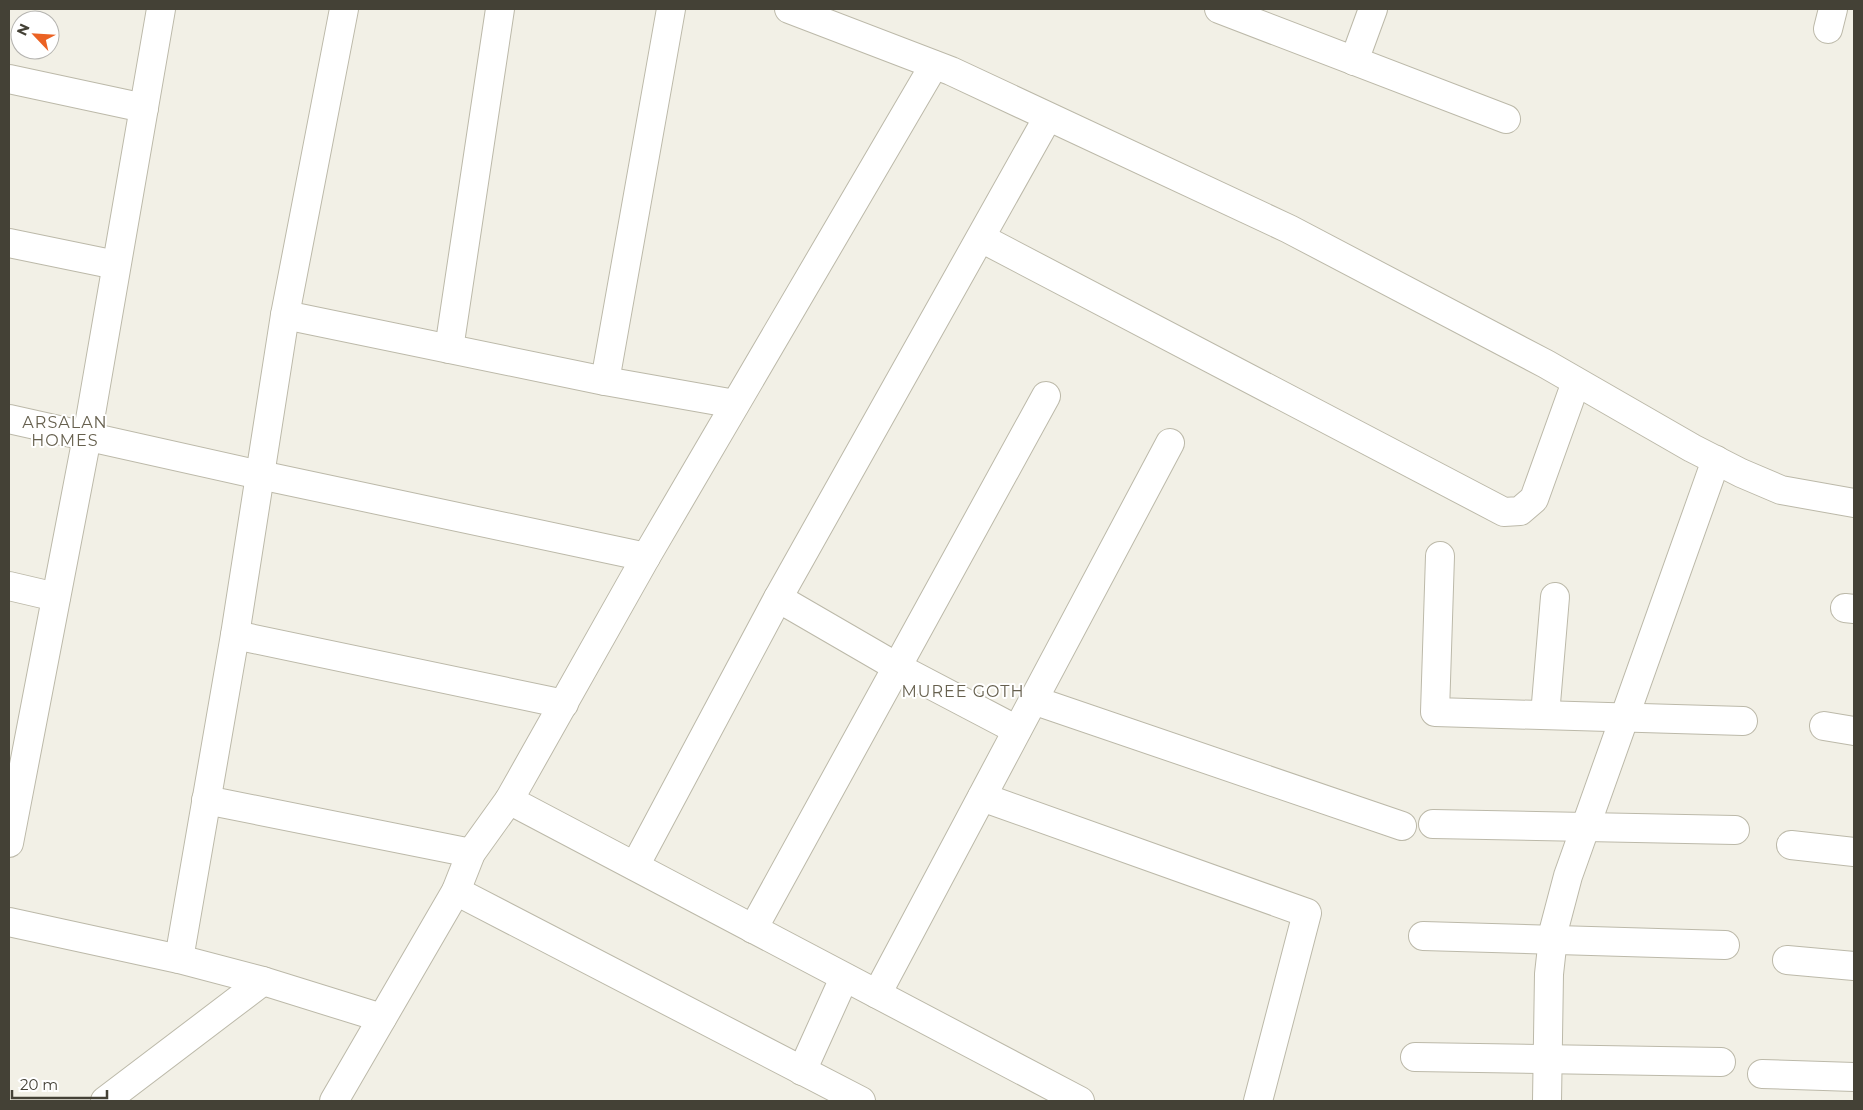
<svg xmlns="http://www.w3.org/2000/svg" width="1863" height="1110" viewBox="0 0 1863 1110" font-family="Montserrat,sans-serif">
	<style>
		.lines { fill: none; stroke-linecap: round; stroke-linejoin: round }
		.minor-casing { stroke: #bcb9a9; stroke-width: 30 }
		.tertiary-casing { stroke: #bcb9a9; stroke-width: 30 }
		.minor { stroke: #fff; stroke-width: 28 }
		.tertiary { stroke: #fff; stroke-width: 28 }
		.labels { text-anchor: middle; stroke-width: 4; stroke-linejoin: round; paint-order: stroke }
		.neighbourhood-label { font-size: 16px; letter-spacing: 1px; fill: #66604e; stroke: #fff }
	</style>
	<rect width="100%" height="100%" fill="#f2f0e6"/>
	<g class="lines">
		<defs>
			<g id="minor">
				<polyline points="1219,9 1506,119"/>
				<polyline points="1828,29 1833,9"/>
				<polyline points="1354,61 1373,9"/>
				<polyline points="9,79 144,108"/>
				<polyline points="981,238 1504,512 1520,511 1534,499 1576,382"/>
				<polyline points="9,243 116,265"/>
				<polyline points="285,315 605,381 735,404"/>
				<polyline points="449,349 500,9"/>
				<polyline points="605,381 671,9"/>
				<polyline points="9,419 260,475 646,557"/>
				<polyline points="1440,556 1435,712 1743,721"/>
				<polyline points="9,586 56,597"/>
				<polyline points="778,598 897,667 1017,730"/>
				<polyline points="1845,608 1854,609"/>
				<polyline points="235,635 564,704"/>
				<polyline points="1033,700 1402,826"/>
				<polyline points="1545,715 1555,597"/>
				<polyline points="1824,726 1854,731"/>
				<polyline points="982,797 1307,913 1258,1101"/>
				<polyline points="206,800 471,853"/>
				<polyline points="509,800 1080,1101"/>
				<polyline points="1433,824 1735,830"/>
				<polyline points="9,843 87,437 161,9"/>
				<polyline points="1791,845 1854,852"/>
				<polyline points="635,866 778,598 1048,117"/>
				<polyline points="456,891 861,1101"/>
				<polyline points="9,922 179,959 263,981 382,1018"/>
				<polyline points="753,929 1046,396"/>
				<polyline points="1423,936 1725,945"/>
				<polyline points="179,959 235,635 285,315 344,9"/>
				<polyline points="1787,960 1854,966"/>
				<polyline points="877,994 1170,443"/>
				<polyline points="1415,1057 1721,1062"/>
				<polyline points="802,1071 844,978"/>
				<polyline points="1762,1074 1854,1077"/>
				<polyline points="105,1101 263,981"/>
				<polyline points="334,1101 456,891 471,853 509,800 646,557 934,65"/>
				<polyline points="1547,1101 1549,974 1554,929 1568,876 1716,460"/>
			</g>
			<polyline id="tertiary" points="789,9 951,71 1289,229 1546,364 1692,448 1741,473 1781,490 1854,503"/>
		</defs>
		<use href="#minor" class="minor-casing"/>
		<use href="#tertiary" class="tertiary-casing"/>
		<use href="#minor" class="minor"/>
		<use href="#tertiary" class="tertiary"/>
	</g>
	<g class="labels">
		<g class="neighbourhood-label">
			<text x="65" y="428">ARSALAN<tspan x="65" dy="18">HOMES</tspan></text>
			<text x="963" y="697">MUREE GOTH</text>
		</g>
	</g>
	<rect width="1863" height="1110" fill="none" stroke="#444136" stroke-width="20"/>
	<g transform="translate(35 35) rotate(295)"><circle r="24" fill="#ffffff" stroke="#b4b3af"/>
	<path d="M0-4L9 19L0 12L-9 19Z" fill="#eb6223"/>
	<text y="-8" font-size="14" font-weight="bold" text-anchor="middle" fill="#444136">N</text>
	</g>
	<path d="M12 1090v8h95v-8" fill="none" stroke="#444136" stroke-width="2.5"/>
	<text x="20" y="1090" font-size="15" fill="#444136" stroke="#ffffff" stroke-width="4" paint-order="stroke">20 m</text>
</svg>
